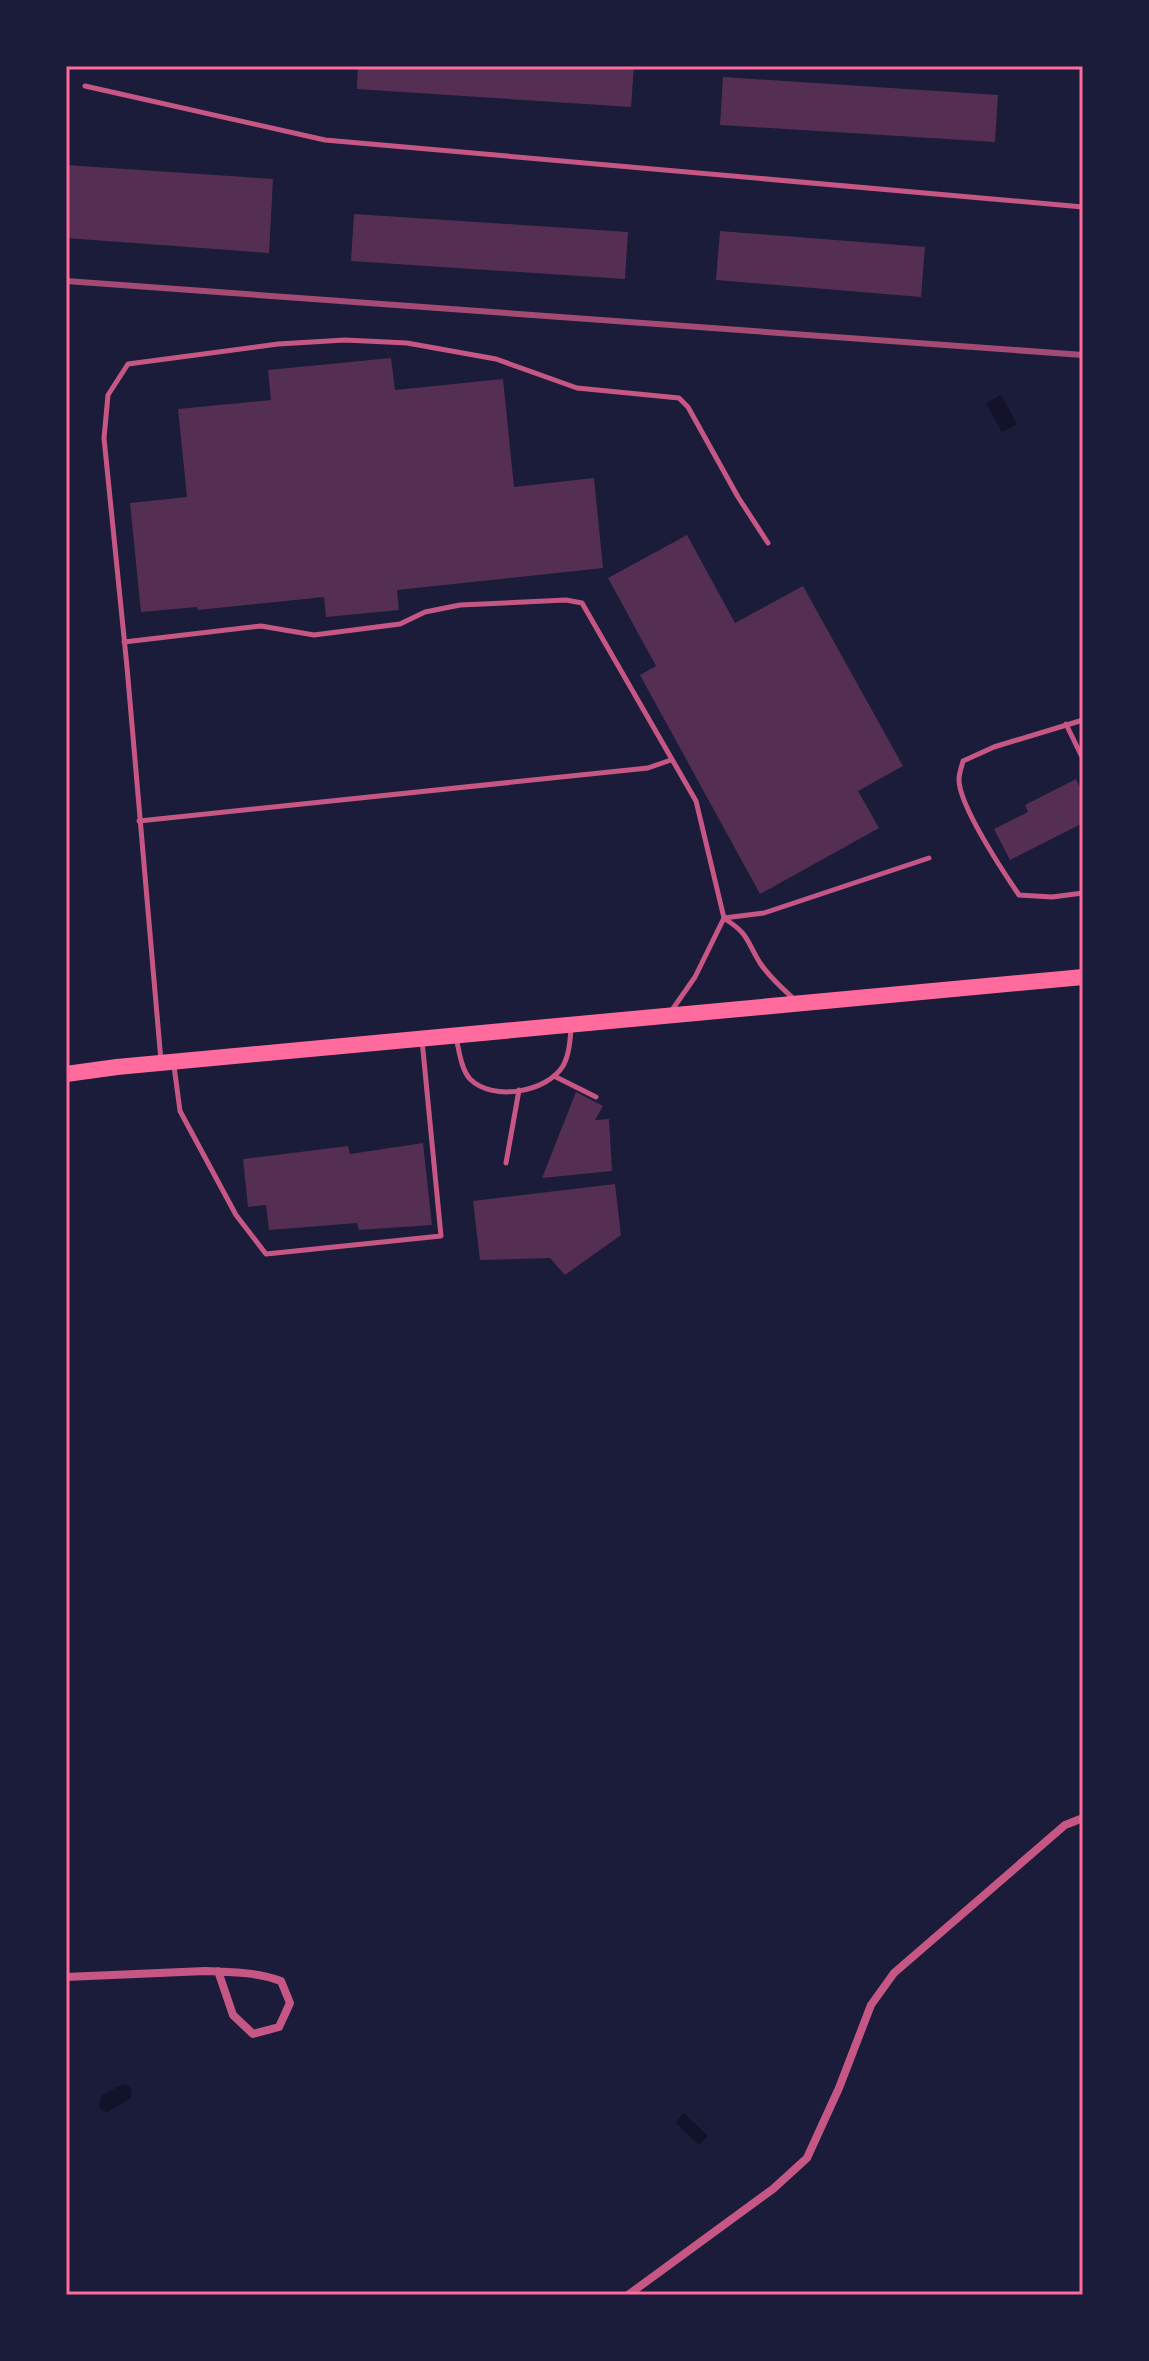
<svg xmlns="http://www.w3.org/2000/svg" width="1149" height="2361" viewBox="0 0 1149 2361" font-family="Inter,sans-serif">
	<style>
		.water { fill: #12122b }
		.building { fill: #542f53 }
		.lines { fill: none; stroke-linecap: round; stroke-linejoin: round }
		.service { stroke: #c65784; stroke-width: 5 }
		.minor { stroke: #c65784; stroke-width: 8 }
		.primary { stroke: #ff6b9d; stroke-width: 16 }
		.rail { stroke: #a44b75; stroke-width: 6 }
		.neatline { fill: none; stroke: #ff6b9d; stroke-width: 3 }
	</style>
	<rect width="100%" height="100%" fill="#1b1b3a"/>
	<g class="water">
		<polygon points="1001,395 1017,424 1002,432 986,403"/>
		<polygon points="123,2084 129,2086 132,2092 131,2098 107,2112 101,2110 99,2105 102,2095"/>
		<polygon points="684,2113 708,2136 699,2145 675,2122"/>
	</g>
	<g class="building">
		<polygon points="358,66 634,66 631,107 357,89"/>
		<polygon points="723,77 998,95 995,142 720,125"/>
		<polygon points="66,165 273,179 269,253 66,238"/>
		<polygon points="354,214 628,232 625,279 351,261"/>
		<polygon points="720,231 925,247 921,297 716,280"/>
		<polygon points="391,358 395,390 503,379 514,487 594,478 603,568 397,590 399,610 326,617 324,597 198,610 197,607 141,612 130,503 187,497 178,409 271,400 268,370"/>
		<polygon points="687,535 735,623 803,586 903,766 858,791 879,828 760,894 640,675 656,666 608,578"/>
		<polygon points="1076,779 1083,793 1083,823 1010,860 994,829 1028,812 1025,805"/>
		<polygon points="576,1092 603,1106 595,1120 609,1119 612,1171 542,1178"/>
		<polygon points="423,1143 432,1225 359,1230 357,1223 269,1230 266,1205 248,1207 243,1159 348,1146 350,1154"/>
		<polygon points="615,1184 621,1235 565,1275 550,1258 480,1260 473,1201"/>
	</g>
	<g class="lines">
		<g class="service">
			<polyline points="85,86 325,140 1083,207"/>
			<polyline points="124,642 261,626 314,635 400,624 425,612 460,605 566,600 582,603 696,801 724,918 695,977 672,1010"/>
			<path d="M1083,720l-89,27 -31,14c-1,5 -4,12 -4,18 -1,25 45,94 60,116l33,2 31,-4"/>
			<polyline points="1066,724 1083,759"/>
			<polyline points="139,821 648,768 671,760"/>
			<polyline points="724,918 764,913 929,858"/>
			<path d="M725,919c24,15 21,21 35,44 10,15 22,25 35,37"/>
			<path d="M456,1037c3,13 5,32 14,42 23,23 77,13 93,-13 6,-11 7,-24 8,-37"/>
			<polyline points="161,1061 127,667 104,438 108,395 128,364 278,344 345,340 407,343 496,359 577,388 679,398 688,407 738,497 768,543"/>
			<polyline points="174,1066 180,1111 236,1215 266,1254 441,1236 422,1040"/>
			<polyline points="554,1076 596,1097"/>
			<polyline points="506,1163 519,1090"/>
		</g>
		<g class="minor">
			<path d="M66,1977l139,-6c26,1 51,1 76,10l9,22 -11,24 -26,7 -20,-19 -15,-44"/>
			<polyline points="628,2295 773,2189 807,2158 839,2088 871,2005 894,1973 1065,1825 1083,1818"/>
		</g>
		<polyline class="primary" points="66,1074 117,1067 1083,977"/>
		<polyline class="rail" points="66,281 1083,355"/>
	</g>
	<rect width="1149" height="2361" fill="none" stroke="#1b1b3a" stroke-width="136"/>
	<rect x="68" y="68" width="1013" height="2225" class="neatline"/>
</svg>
